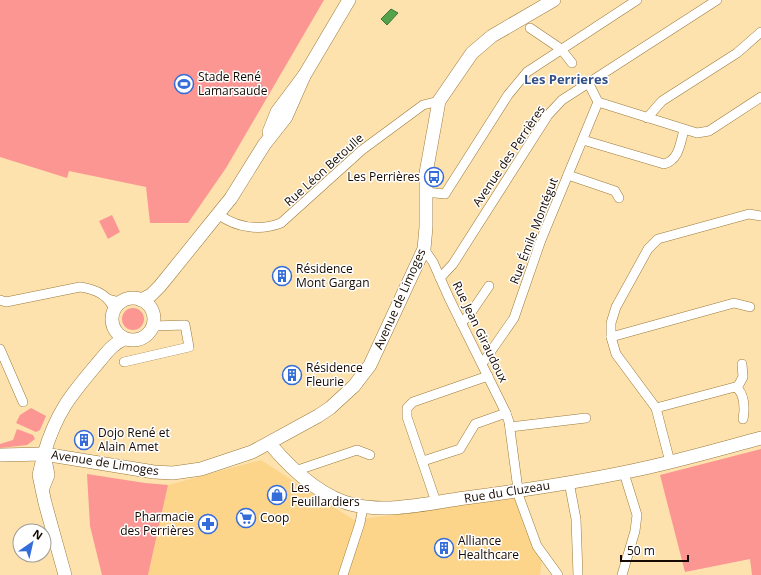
<svg xmlns="http://www.w3.org/2000/svg" width="761" height="575" viewBox="0 0 761 575" font-family="'Open Sans',sans-serif">
	<style>
		.built { fill: #fcd58b }
		.green { fill: #fc9693 }
		.water { fill: #53a34d; stroke: #407536 }
		.lines { fill: none; stroke-linecap: round; stroke-linejoin: round }
		.street-casing { stroke: #9b7a3a; stroke-width: 10 }
		.secondary-casing { stroke: #9b7a3a; stroke-width: 14 }
		.street { stroke: #fff; stroke-width: 9 }
		.secondary { stroke: #fff; stroke-width: 13 }
		.labels { text-anchor: middle; stroke-width: 3; stroke-linejoin: round; paint-order: stroke }
		.poi-label { font-size: 12px; fill: #150900; stroke: #fff; text-anchor: start }
		.street-label { font-size: 12px; fill: #150900; stroke: #fff }
		.neighbourhood-label { font-size: 13px; font-weight: bold; fill: #325088; stroke: #fff }
	</style>
	<rect width="100%" height="100%" fill="#fee2ae"/>
	<polygon class="built" points="261,460 354,520 514,498 542,560 540,575 148,575 168,485"/>
	<g class="green">
		<polygon points="0,0 324,0 226,168 188,223 150,223 146,187 69,171 67,178 0,157"/>
		<polygon points="112,215 120,232 108,239 99,221"/>
		<circle cx="133" cy="319" r="11"/>
		<polygon points="31,408 46,416 40,430 36,432 16,423 20,415"/>
		<polygon points="17,429 33,435 35,439 27,445 0,448 0,444 13,440"/>
		<polygon points="761,449 761,575 752,575 750,559 685,572 660,475"/>
		<polygon points="87,474 145,483 168,485 148,575 102,575 90,526"/>
	</g>
	<polygon class="water" points="391,9 398,13 387,25 381,19"/>
	<g class="lines">
		<defs>
			<g id="street">
				<polyline points="530,28 561,49 572,63"/>
				<polyline points="588,82 598,102 697,133 709,131 761,97"/>
				<polyline points="647,118 662,101 737,53 761,32"/>
				<path d="M583,140l81,24c15,-4 16,-20 20,-34"/>
				<polyline points="568,175 615,191 619,198"/>
				<polyline points="425,192 445,194 508,95 527,72 637,0"/>
				<path d="M219,215c19,13 41,16 62,8l81,-73 61,-45 16,-4"/>
				<polyline points="424,249 433,262 449,298 506,413 509,422 519,497 537,546 558,575"/>
				<polyline points="440,278 453,264 548,115 562,100 717,0"/>
				<polyline points="108,299 120,302"/>
				<path d="M0,300l6,2 74,-15c15,2 29,8 34,23"/>
				<polyline points="461,323 470,314 489,286"/>
				<polyline points="611,337 734,303 750,307"/>
				<polyline points="0,349 23,402"/>
				<polyline points="124,362 189,347 185,325 153,326"/>
				<polyline points="482,364 514,318 541,240 598,102"/>
				<polyline points="737,388 743,377 742,364"/>
				<path d="M656,408l79,-21c10,5 10,23 8,32"/>
				<polyline points="510,427 586,418"/>
				<polyline points="423,461 460,449 475,424 506,413"/>
				<polyline points="670,462 656,408 616,354 611,337 611,323 616,307 648,249 658,239 749,214 761,216"/>
				<polyline points="295,471 357,450 370,455"/>
				<polyline points="569,482 576,519 578,575"/>
				<polyline points="436,502 407,417 407,408 413,402 488,376"/>
				<polyline points="343,575 360,523 363,507"/>
				<polyline points="622,575 635,531 637,515 624,473"/>
			</g>
			<g id="secondary">
				<polyline points="269,132 277,112 304,76 349,0"/>
				<circle cx="133" cy="319" r="21"/>
				<polyline points="141,300 151,295 160,286 231,198 264,145 286,117 304,76"/>
				<path d="M270,444c22,26 50,53 84,61 36,8 75,-2 111,-7 54,-7 108,-15 161,-26 46,-9 90,-22 135,-34"/>
				<path d="M44,454c12,-41 26,-58 53,-90 8,-9 15,-20 27,-25"/>
				<polyline points="0,455 44,454 154,472 173,473 201,469 252,452 318,416 330,408 354,386 370,365 424,249 426,227 426,173 439,101 472,53 492,36 554,0"/>
				<polyline points="42,490 48,475 44,454 39,475 45,503 65,575"/>
			</g>
		</defs>
		<use href="#street" class="street-casing"/>
		<use href="#secondary" class="secondary-casing"/>
		<use href="#street" class="street"/>
		<use href="#secondary" class="secondary"/>
	</g>
	<defs>
		<symbol id="stadium-ring" viewBox="-11 -11 22 22"><circle r="9.5" fill="#fff" stroke="#346cda" stroke-width="1.5"/><path d="M0-5a6.5 5 0 1 0 0 10a6.5 5 0 1 0 0-10ZM-3.5-1.8h7v3.6h-7Z" fill="#346cda"/></symbol>
		<symbol id="bus-ring" viewBox="-11 -11 22 22"><circle r="9.5" fill="#fff" stroke="#346cda" stroke-width="1.5"/><path d="M-5-6H5V4H4V6H2V4H-2V6H-4V4H-5ZM-3.5-4V0h7V-4ZM-3.5 1.2v1.5H-2V1.2ZM2 1.2v1.5H3.5V1.2Z" fill="#346cda"/></symbol>
		<symbol id="building-ring" viewBox="-11 -11 22 22"><circle r="9.5" fill="#fff" stroke="#346cda" stroke-width="1.5"/><path d="M-4-6H4V6H1V3H-1V6H-4ZM-2.5-4.3h1.7v1.8h-1.7ZM.8-4.3h1.7v1.8H.8ZM-2.5-1h1.7V.8h-1.7ZM.8-1h1.7V.8H.8Z" fill="#346cda"/></symbol>
		<symbol id="shop-ring" viewBox="-11 -11 22 22"><circle r="9.5" fill="#fff" stroke="#346cda" stroke-width="1.5"/><path d="M-5-2.5h2.3a2.7 3.5 0 0 1 5.4 0H5L5.5 6h-11ZM-1.5-2.5h3a1.5 2.3 0 0 0-3 0Z" fill="#346cda"/></symbol>
		<symbol id="supermarket-ring" viewBox="-11 -11 22 22"><circle r="9.5" fill="#fff" stroke="#346cda" stroke-width="1.5"/><path d="M-6-5.5h2.5l.6 2H6L4.5 2H-2.5L-4.4-4H-6ZM-1.5 3.2a1.3 1.3 0 1 0 .1 0ZM3 3.2a1.3 1.3 0 1 0 .1 0Z" fill="#346cda"/></symbol>
		<symbol id="pharmacy-ring" viewBox="-11 -11 22 22"><circle r="9.5" fill="#fff" stroke="#346cda" stroke-width="1.5"/><path d="M-2-6h4v4h4v4h-4v4h-4v-4h-4v-4h4Z" fill="#346cda"/></symbol>
	</defs>
	<g fill-rule="evenodd">
		<use href="#stadium-ring" x="173" y="73" width="22" height="22"/>
		<use href="#bus-ring" x="423" y="166" width="22" height="22"/>
		<use href="#building-ring" x="271" y="265" width="22" height="22"/>
		<use href="#building-ring" x="281" y="364" width="22" height="22"/>
		<use href="#building-ring" x="73" y="429" width="22" height="22"/>
		<use href="#shop-ring" x="266" y="484" width="22" height="22"/>
		<use href="#supermarket-ring" x="235" y="507" width="22" height="22"/>
		<use href="#pharmacy-ring" x="197" y="513" width="22" height="22"/>
		<use href="#building-ring" x="433" y="537" width="22" height="22"/>
	</g>
	<g class="labels">
		<g class="poi-label">
			<text x="198" y="81">Stade René<tspan x="198" dy="14">Lamarsaude</tspan></text>
			<text x="420" y="181" text-anchor="end">Les Perrières</text>
			<text x="296" y="273">Résidence<tspan x="296" dy="14">Mont Gargan</tspan></text>
			<text x="306" y="372">Résidence<tspan x="306" dy="14">Fleurie</tspan></text>
			<text x="98" y="437">Dojo René et<tspan x="98" dy="14">Alain Amet</tspan></text>
			<text x="291" y="492">Les<tspan x="291" dy="14">Feuillardiers</tspan></text>
			<text x="194" y="521" text-anchor="end">Pharmacie<tspan x="194" dy="14">des Perrières</tspan></text>
			<text x="260" y="522">Coop</text>
			<text x="458" y="545">Alliance<tspan x="458" dy="14">Healthcare</tspan></text>
		</g>
		<g class="street-label">
			<text transform="translate(509 156) rotate(-56)" y="4">Avenue des Perrières</text>
			<text transform="translate(324 170) rotate(-42)" y="4">Rue Léon Betoulle</text>
			<text transform="translate(534 231) rotate(-69)" y="4">Rue Émile Montégut</text>
			<text transform="translate(400 299) rotate(-66)" y="4">Avenue de Limoges</text>
			<text transform="translate(480 332) rotate(64)" y="4">Rue Jean Giraudoux</text>
			<text transform="translate(105 463) rotate(9)" y="4">Avenue de Limoges</text>
			<text transform="translate(507 492) rotate(-9)" y="4">Rue du Cluzeau</text>
		</g>
		<g class="neighbourhood-label">
			<text x="566" y="84">Les Perrieres</text>
		</g>
	</g>
	<g transform="translate(32 543) rotate(34)"><circle r="19" fill="#ffffff" stroke="#a19d99"/>
	<path d="M0-3L7 15L0 10L-7 15Z" fill="#346cda"/>
	<text y="-6" font-size="11" font-weight="bold" text-anchor="middle" fill="#150900">N</text>
	</g>
	<path d="M621 555v6h67v-6" fill="none" stroke="#150900" stroke-width="2"/>
	<text x="627" y="555" font-size="12" fill="#150900" stroke="#ffffff" stroke-width="3" paint-order="stroke">50 m</text>
</svg>
